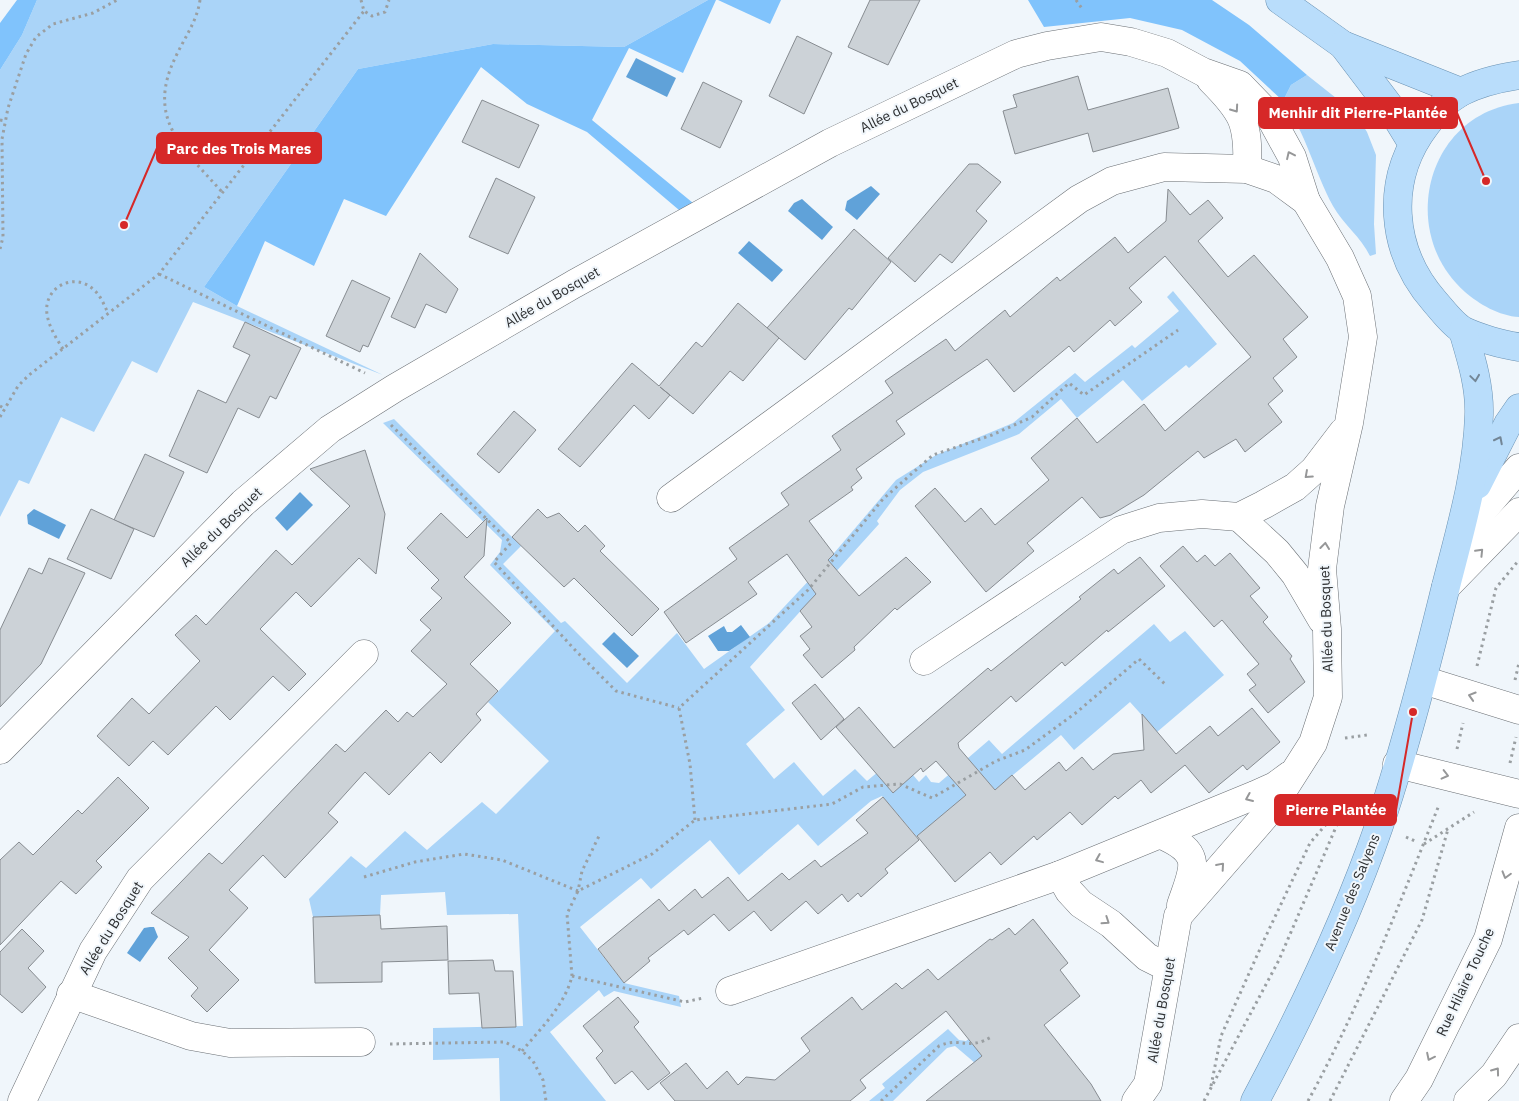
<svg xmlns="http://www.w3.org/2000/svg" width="1519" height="1101" viewBox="0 0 1519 1101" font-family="'IBM Plex Sans',sans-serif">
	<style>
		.green { fill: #aad4f8 }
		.forest { fill: #80c3fc }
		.water { fill: #60a2d9 }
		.building { fill: #ccd2d7; stroke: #878c91 }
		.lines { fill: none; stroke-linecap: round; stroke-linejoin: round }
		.minor-casing { stroke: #6a6f74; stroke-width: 29 }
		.major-casing { stroke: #6a92b3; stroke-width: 29 }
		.path { stroke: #9a9fa2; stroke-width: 3; stroke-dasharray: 2.5 4; stroke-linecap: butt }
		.minor { stroke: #fff; stroke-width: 28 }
		.major { stroke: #b9ddfb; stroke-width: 28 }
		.oneway { stroke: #969798 }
		.oneway2 { stroke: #738696 }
		.labels { text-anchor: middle; stroke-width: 4; stroke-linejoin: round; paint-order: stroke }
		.street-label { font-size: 14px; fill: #2d2f31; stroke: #f0f6fb }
		.leader { fill: none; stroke: #d62828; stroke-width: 2 }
		.callout-dot { fill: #d62828; stroke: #f0f6fb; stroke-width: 2 }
		.callout { fill: #d62828; stroke: #d62828; stroke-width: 2 }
		.callout-label { font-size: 15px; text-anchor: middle; font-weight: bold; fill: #fff }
	</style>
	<rect width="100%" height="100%" fill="#f0f6fb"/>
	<g class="green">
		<polygon points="37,0 708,0 624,47 493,44 358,69 204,287 237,306 383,375 193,302 157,373 132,361 94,432 61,417 29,484 19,480 0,517 0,70 22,35"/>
		<path d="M1307,75l48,38 12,19 9,23 -2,69 2,30 -6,2c-9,-19 -27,-32 -37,-50 -19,-35 -27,-73 -50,-105l8,-16z"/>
		<path d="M1519,103v214c-20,-1 -40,-13 -54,-25 -68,-60 -39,-178 54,-189z"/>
		<polygon points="1173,291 1217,344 1189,368 1186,365 1142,401 1123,380 1077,418 1061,399 1019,434 923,472 900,490 877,521 879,524 750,667 785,710 746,744 774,779 794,762 823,796 855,769 867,781 897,756 919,782 926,775 931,782 939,783 989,740 1002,754 1154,624 1170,642 1185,631 1224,675 1157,732 1130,702 1074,750 1061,735 995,790 985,779 917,837 882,796 871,801 818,846 798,824 739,875 710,840 651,889 641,878 580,927 624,983 679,996 681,1007 614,991 604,997 599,990 550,1032 606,1101 500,1101 499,1058 433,1060 433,1028 523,1026 518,914 447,915 445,892 381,895 380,915 313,917 309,899 351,856 366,868 405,831 427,850 482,802 496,814 549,761 488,702 555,631 490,565 500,552 502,540 383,423 394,419 521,546 503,564 561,623 565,621 627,683 677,633 704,669 769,623 829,559 896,480 936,455 1013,423 1075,373 1085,382 1132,345 1135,348 1179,311 1167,297"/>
		<polygon points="990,1022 1009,1036 975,1063 955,1046 947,1048 893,1101 869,1101 885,1088 882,1084 948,1029 959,1040 966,1041"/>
	</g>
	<g class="forest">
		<polygon points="17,0 37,0 22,35 0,70 0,23"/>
		<polygon points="708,0 716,0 683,73 629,48 592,120 693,203 679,210 587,132 527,104 481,67 386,216 344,199 314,266 265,241 237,306 204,287 358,69 493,44 624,47"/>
		<polygon points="718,0 781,0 770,24"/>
		<polygon points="1028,0 1212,0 1249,25 1307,75 1291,85 1283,101 1240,61 1182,30 1130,18 1044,27"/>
	</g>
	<g class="water">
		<polygon points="636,58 676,78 667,97 626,77"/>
		<polygon points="871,186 880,194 857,220 845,210 847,201"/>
		<polygon points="802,199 833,227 822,240 788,211 794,203"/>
		<polygon points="749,241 783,270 772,282 738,253"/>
		<polygon points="300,492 313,505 287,531 275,518"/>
		<polygon points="34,509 66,525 59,539 28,524 27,515"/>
		<polygon points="741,625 750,637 729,651 718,651 708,636 724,626 727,632 732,632"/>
		<polygon points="614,632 639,656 627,668 602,644"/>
		<polygon points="150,927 154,927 158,937 140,962 127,953 144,928"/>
	</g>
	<g class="building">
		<polygon points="870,0 920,0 888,65 848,47"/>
		<polygon points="797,36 832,53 804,114 769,96"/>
		<polygon points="1078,76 1088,110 1168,88 1179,128 1093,152 1088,133 1015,154 1003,111 1017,107 1013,95"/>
		<polygon points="703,82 742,101 720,148 681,129"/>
		<polygon points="482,100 539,125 519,168 462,142"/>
		<polygon points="969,164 978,164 1001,182 976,211 987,221 952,263 940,254 915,282 888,258"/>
		<polygon points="496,178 535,197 508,254 469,237"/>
		<polygon points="1168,189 1190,215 1208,200 1223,218 1198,241 1228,277 1254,255 1308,317 1283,339 1297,357 1273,378 1283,391 1268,404 1282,422 1245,452 1236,439 1204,458 1198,451 1144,495 1111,515 1100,518 1082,497 1027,543 1034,551 986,592 915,506 935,488 965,522 981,508 995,525 1049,480 1031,458 1077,418 1097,443 1144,404 1165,431 1251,357 1165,256 1129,288 1142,302 1115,326 1110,320 1074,352 1069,346 1014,392 987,359 896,421 905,434 856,469 862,478 851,487 853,490 809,521 834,554 828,560 859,596 906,557 931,582 897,610 895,608 854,647 855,650 822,678 803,655 810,649 800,636 812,627 800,611 816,594 787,554 748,582 757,594 686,643 664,612 737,559 729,548 789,505 781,493 841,450 832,436 893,393 885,381 946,339 955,351 1005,310 1010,317 1057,277 1060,281 1115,237 1128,253 1166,221"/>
		<polygon points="854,229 891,262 852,310 849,308 805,360 767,328"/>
		<polygon points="420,253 458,289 446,313 426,304 415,328 391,317"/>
		<polygon points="352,280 390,298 368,347 363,345 360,352 326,336"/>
		<polygon points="738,303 779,338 743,381 730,371 693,414 660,387 670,395 649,419 634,405 580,467 558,449 632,363 659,386 696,342 702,347"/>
		<polygon points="245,322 301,348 276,399 270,396 259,418 238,408 207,473 169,456 198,390 226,403 250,355 233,347"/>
		<polygon points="514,411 536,430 499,473 477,454"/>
		<polygon points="365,450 385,514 376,574 359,558 311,607 296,592 260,629 306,674 289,691 273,676 230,720 216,706 168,755 153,741 129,766 97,736 132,698 149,714 200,661 175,635 196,615 206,625 276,550 292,565 350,506 310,469"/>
		<polygon points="145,454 184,472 154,537 114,520"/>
		<polygon points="91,509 134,529 111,579 67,559"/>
		<polygon points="538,509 547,518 559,513 578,532 585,525 605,546 600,551 659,609 632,636 574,578 564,587 512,537"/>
		<polygon points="441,513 467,538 487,518 484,556 464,577 511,623 470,664 498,691 476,714 481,720 441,763 430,752 389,795 365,772 328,813 338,822 285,878 263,855 229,890 248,908 209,950 239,980 207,1012 191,996 198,988 168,958 189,937 151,913 209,853 222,864 336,744 345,752 386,710 398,722 407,712 413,717 447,684 411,651 431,630 420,620 442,598 431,588 439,580 407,548"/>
		<polygon points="1183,546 1197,562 1205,555 1215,566 1230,553 1260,588 1250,596 1268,617 1263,622 1292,656 1290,659 1305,682 1268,713 1249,690 1256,685 1247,674 1259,664 1222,620 1214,627 1160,566"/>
		<polygon points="1140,557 1165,586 1108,632 1107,630 1065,666 1062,662 1016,702 1011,696 958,743 959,748 995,790 1012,775 1025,790 1059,762 1066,771 1082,757 1093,770 1113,754 1144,750 1142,714 1176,754 1210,726 1218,736 1252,708 1280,742 1247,770 1243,765 1209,793 1185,765 1151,793 1141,780 1118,799 1115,796 1082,825 1070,812 1037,840 1034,836 1001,865 990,852 955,882 917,836 966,795 936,761 923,772 921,768 893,793 836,727 859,707 894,748 988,668 991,671 1081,599 1079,597 1114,569 1118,574"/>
		<polygon points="49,558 85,573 41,664 0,707 0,630 29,568 42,574"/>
		<polygon points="815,684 844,719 821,740 792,703"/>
		<polygon points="118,777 149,808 96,861 102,867 76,894 61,881 0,945 0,860 19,842 33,855 78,810 82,814"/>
		<polygon points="883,797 919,840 885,869 888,873 861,897 858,893 848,902 842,894 818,914 806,901 771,931 754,911 729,931 714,914 688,935 684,930 648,958 650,961 624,983 598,949 659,899 669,911 695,889 702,898 728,877 748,901 782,873 789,880 815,860 821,867 868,833 856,820"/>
		<polygon points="380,915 381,929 447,926 448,960 382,962 382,982 315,983 313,917"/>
		<polygon points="1033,919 1068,963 1060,970 1080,996 1044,1025 1091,1084 1101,1101 926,1101 982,1056 946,1011 860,1080 866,1088 850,1101 675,1101 660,1083 686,1063 707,1089 727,1071 738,1085 746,1077 775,1080 810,1051 801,1038 852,997 862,1010 896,983 902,989 928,969 938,980 990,939 992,940 1009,928 1015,935"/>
		<polygon points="22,929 44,951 28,968 46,987 22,1013 0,994 0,952"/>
		<polygon points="493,960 495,971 513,971 516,1027 482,1028 479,993 449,994 448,961"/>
		<polygon points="618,997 639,1022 634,1027 670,1073 648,1090 632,1071 615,1084 596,1058 603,1051 583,1026"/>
	</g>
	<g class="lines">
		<defs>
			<g id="minor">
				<path d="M1211,80c32,32 38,43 36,89"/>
				<polyline points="671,498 1079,199 1112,181 1164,167 1247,169 1276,179 1306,201 1340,258 1357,296 1363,337 1349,423 1330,506 1322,569 1327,629 1328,697 1313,743 1271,809 1178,916 1148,1084 1136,1101"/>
				<polyline points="1239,517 1277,552 1295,574 1322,620"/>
				<polyline points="1460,537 1519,468"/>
				<polyline points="1446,587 1519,512"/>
				<polyline points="924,661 1121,530 1159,518 1202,514 1239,517 1263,505 1295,487 1314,470 1343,432"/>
				<polyline points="1423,680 1519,710"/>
				<polyline points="0,750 243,503 330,429 395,388 574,284 830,143 1016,54 1047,46 1101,37 1131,42 1167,53 1203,72 1240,85 1269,115 1292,157 1306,201"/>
				<polyline points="1397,764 1519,794"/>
				<path d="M1162,835c42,19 32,32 19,70"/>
				<polyline points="1060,875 1069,891 1081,904 1111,924 1147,957 1167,967"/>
				<polyline points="730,991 1060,875 1255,795 1275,786 1290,775"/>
				<polyline points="71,994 191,1036 230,1043 361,1042"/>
				<polyline points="22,1101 93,951 140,879 364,654"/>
				<polyline points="1404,1101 1419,1079 1488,939 1519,828"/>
				<polyline points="1468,1101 1494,1075 1519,1038"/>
			</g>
			<g id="major">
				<polyline points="1280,0 1343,45 1461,92"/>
				<polyline points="1343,45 1390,107 1412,143"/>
				<path d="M1519,75c-20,3 -39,7 -58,17 -14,8 -26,20 -35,33 -42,55 -36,126 9,177 8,9 18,23 29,29 15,7 39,14 55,16"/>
				<polyline points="1477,485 1508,424 1519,408"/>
				<path d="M1255,1101c47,-88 91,-180 124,-275 25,-74 45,-151 64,-228 15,-61 34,-120 36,-183 1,-29 -8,-57 -16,-84"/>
			</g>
		</defs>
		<use href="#minor" class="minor-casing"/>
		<use href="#major" class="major-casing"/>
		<g class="path">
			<path d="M200,0c-3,21 -15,37 -24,56 -31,63 7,92 46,136"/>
			<polyline points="361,0 364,11 372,16 385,12 389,0"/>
			<polyline points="1076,0 1083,10"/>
			<polyline points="0,120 6,121"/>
			<polyline points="0,249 3,237 2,139 8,108 26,54 36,37 53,24 93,13 117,0"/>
			<polyline points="159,274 365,373"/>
			<path d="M63,349c-7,-11 -14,-22 -16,-35 -4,-27 28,-43 47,-24 7,6 10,15 14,23"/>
			<polyline points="0,406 5,409"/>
			<polyline points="0,417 18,386 29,375 159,274 364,11"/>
			<polyline points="391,425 511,543 494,562 576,651 616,691 679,708"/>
			<polyline points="1477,666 1496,588 1519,560"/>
			<polyline points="1515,680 1519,663"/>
			<polyline points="1345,738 1367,735"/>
			<polyline points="1457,749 1463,723"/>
			<polyline points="1510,763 1516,737"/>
			<polyline points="695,820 690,764 679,708 808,590 883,499 933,455 992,435 1032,417 1069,383 1084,395 1178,330"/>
			<polyline points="1406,837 1417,842"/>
			<polyline points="1424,844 1474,812"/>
			<polyline points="364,877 415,862 464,854 502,860 578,891 582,871 599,836"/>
			<polyline points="572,976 567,914 578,891 652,854 695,820 832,804 863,787 900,784 932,798 996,761 1025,750 1077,712 1139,659 1167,686"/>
			<polyline points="390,1044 505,1042 522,1051 533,1061 543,1080 546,1101"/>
			<path d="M522,1051c19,-23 43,-46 50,-75l113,26 18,-4"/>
			<polyline points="1211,1086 1221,1036 1264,940 1310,843 1346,801"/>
			<path d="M881,1101l58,-55c23,-10 27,6 54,-10"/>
			<polyline points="1204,1101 1279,960 1348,799"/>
			<path d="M1308,1101c52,-95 91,-196 131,-296"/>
			<polyline points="1330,1101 1422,920 1448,829"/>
		</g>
		<use href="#minor" class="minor"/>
		<use href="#major" class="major"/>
	</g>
	<defs><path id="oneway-chevron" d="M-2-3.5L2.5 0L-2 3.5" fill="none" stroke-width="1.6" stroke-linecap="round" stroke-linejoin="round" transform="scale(1.25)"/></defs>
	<g class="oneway">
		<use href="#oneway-chevron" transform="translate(1235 109) rotate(55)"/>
		<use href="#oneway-chevron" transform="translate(1290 155) rotate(-115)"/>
		<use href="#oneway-chevron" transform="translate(1308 475) rotate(138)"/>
		<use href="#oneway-chevron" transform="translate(1325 546) rotate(-83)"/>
		<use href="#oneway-chevron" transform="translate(1480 552) rotate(-46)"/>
		<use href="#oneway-chevron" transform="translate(1472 696) rotate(-163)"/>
		<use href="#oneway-chevron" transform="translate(1445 775) rotate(14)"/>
		<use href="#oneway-chevron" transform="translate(1249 798) rotate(157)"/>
		<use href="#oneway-chevron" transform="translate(1099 859) rotate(158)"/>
		<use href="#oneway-chevron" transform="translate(1221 866) rotate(-49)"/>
		<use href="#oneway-chevron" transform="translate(1506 875) rotate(106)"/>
		<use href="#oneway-chevron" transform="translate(1106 921) rotate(34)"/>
		<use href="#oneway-chevron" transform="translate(1430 1057) rotate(116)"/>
		<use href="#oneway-chevron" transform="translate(1496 1071) rotate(-54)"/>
	</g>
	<g class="oneway2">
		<use href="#oneway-chevron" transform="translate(1475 378) rotate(82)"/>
		<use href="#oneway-chevron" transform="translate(1499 440) rotate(-63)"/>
	</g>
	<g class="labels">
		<g class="street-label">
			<text transform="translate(909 105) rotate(-26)" y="5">Allée du Bosquet</text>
			<text transform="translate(552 297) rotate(-30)" y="5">Allée du Bosquet</text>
			<text transform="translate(221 527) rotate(-44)" y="5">Allée du Bosquet</text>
			<text transform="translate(1326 619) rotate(-92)" y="5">Allée du Bosquet</text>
			<text transform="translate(1352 892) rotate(-68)" y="5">Avenue des Salyens</text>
			<text transform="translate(111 928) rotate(-58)" y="5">Allée du Bosquet</text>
			<text transform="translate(1465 982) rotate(-65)" y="5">Rue Hilaire Touche</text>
			<text transform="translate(1161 1010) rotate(-80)" y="5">Allée du Bosquet</text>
		</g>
	</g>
	<path class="leader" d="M1486 181L1457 113M124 225L157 148M1413 712L1396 810"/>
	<g class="callout-dot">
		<circle cx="1486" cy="181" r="5"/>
		<circle cx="124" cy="225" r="5"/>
		<circle cx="1413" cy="712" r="5"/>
	</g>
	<g class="callout">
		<rect x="1259" y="98" width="198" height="30" rx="5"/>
		<rect x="157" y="133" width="164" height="30" rx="5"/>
		<rect x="1275" y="795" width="121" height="30" rx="5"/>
	</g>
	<g class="callout-label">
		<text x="1358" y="118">Menhir dit Pierre-Plantée</text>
		<text x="239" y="154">Parc des Trois Mares</text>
		<text x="1336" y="815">Pierre Plantée</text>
	</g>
</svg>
